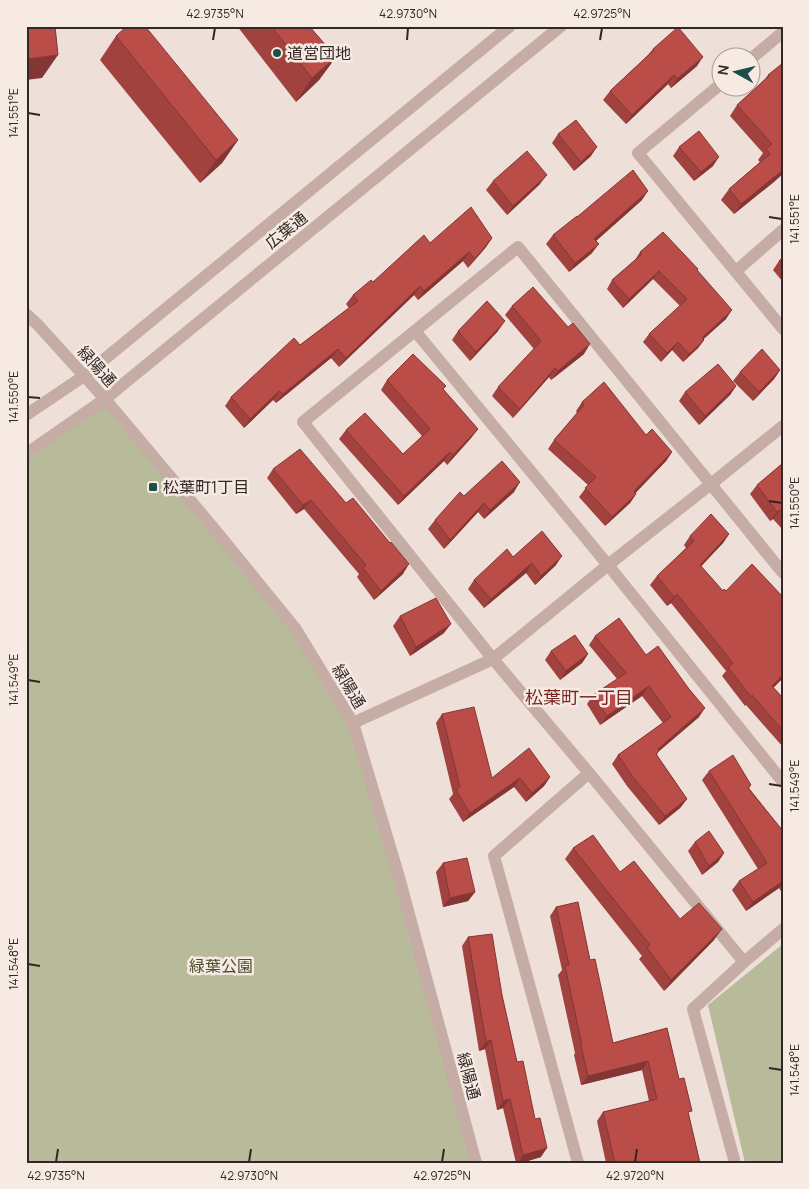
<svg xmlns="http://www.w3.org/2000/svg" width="809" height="1189" viewBox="0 0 809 1189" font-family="Manrope,'Noto Sans JP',sans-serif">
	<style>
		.green { fill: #b7bb9a }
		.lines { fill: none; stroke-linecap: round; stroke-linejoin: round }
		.minor { stroke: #c5ada5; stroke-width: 12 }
		.tertiary { stroke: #c5ada5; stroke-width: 12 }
		.wall { fill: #a1423f }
		.shaded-wall { fill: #833633 }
		.building { fill: #bb4d49; stroke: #833633 }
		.ticks { fill: none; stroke: #312726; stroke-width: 2 }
		.poi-dot { fill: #1f4e48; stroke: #f6eae3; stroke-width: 2 }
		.labels { text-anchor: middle; stroke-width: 5; stroke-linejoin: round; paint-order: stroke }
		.poi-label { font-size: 16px; fill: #312726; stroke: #f6eae3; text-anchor: start }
		.street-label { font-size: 16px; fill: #312726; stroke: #f6eae3 }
		.park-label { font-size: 16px; fill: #484d2c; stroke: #f6eae3 }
		.neighbourhood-label { font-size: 18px; fill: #792826; stroke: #f6eae3 }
		.neatline { fill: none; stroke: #312726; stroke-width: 2 }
		.ticks-label { font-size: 12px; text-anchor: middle; fill: #312726 }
	</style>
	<rect width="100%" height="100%" fill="#eedfd8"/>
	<g class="green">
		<polygon points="105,399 295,628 353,723 476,1163 26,1163 26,454"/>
		<polygon points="783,944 783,1163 745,1163 708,1005"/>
	</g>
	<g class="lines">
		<g class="minor">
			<polyline points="752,58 783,32"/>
			<polyline points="722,83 638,153 783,329"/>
			<polyline points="736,271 783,230"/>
			<polyline points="415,331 608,565 783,782"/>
			<polyline points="353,723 493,659 608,565 711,484 783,426"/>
			<polyline points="744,962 589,773 493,659 303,422 518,247 783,573"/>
			<polyline points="578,1163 494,856 589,773"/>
			<polyline points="735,1163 693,1009 744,962 783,929"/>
		</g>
		<g class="tertiary">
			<polyline points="26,314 38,325 105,399 216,531 295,628 353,723 399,877 476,1163"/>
			<polyline points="26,415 84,376 510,26"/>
			<polyline points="26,454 105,399 561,26"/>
		</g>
	</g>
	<g class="wall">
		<polygon points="237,26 309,26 336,57 319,80 296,102"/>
		<polygon points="116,36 238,140 222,163 200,183 100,60"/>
		<polygon points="653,49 697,66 671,88 668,84 626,124 603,100 610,91 648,55"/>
		<polygon points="783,63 775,181 734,214 721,200 729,189 760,162 758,160 763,153 730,116 737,105 765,79 768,75"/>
		<polygon points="558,134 591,156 574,171 552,143"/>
		<polygon points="679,147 713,166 694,181 673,156"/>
		<polygon points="493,181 540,184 507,215 486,190"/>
		<polygon points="642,200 596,241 592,253 569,272 546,244 553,235 577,217"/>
		<polygon points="492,238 486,247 468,268 463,261 418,300 414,295 339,367 331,358 276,403 273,400 244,428 225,406 231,397 349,308 346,304 353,295 430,243"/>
		<polygon points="640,252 697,270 726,319 703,339 704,340 698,348 683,362 672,350 661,362 643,342 649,334 680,306 653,279 623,308 607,289 612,280 635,260"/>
		<polygon points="783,257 783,282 773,270 779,261"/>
		<polygon points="512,306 584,354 551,380 549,377 513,418 492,396 498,387 534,349 505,315"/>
		<polygon points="458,331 498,331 470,361 452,340"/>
		<polygon points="780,370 774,379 753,401 733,381 740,372"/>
		<polygon points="387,380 443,390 478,429 471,438 447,465 444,461 398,505 339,439 346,430 403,454 422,436 381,390"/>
		<polygon points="736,386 730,395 699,425 679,401 685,392"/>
		<polygon points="582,402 646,435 672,452 666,461 635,493 636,494 630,503 605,526 579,497 588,485 548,449 554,440 577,413 576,411"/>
		<polygon points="783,463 783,530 773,519 770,521 750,494 757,485"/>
		<polygon points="273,469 403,574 374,600 357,577 359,574 304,509 296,514 267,478"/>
		<polygon points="514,492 484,519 478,512 444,549 428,529 435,520 464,496"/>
		<polygon points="729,534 723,543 701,566 723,591 783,597 783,678 773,688 783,698 783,747 746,705 745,706 722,676 726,671 671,603 667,606 650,585 657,576 686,548 684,545 690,536"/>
		<polygon points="513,557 556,565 535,585 526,573 484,608 468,589 474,580"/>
		<polygon points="400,616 444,633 410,656 393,626"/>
		<polygon points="595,636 646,655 699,717 658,752 657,755 687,799 680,808 659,825 627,786 612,764 618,755 663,723 642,696 600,725 587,704 593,695 617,679 589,645"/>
		<polygon points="551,651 588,654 582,663 560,680 545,660"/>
		<polygon points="442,714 492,778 550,777 544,786 526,802 514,787 463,822 449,799 453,794 436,723"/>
		<polygon points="709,771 751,785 749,788 783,831 783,894 779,888 746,911 732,890 739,881 758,869 702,780"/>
		<polygon points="695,842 724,853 718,862 702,875 688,851"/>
		<polygon points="573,848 620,872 680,919 714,940 664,991 639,959 642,956 565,859"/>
		<polygon points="443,863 475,892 468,901 443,907 436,872"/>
		<polygon points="556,907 590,960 613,1043 667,1028 679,1079 689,1115 700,1163 606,1163 597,1121 603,1112 649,1101 642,1070 581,1085 574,1055 575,1053 558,975 562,970 550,916"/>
		<polygon points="468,937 502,995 517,1062 541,1157 521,1163 516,1163 503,1108 497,1110 485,1049 479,1051 462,946"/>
	</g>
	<g class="shaded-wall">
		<polygon points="58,55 42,78 26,80 26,59"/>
		<polygon points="336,57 319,80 296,102 312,78"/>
		<polygon points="703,57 697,66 671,88 677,79"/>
		<polygon points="674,75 668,84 626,124 632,115"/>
		<polygon points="238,140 222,163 200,183 216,160"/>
		<polygon points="597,147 591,156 574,171 581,162"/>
		<polygon points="719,157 713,166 694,181 701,172"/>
		<polygon points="783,170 783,174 775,181 734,214 741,204"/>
		<polygon points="547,175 540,184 507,215 513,206"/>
		<polygon points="648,191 642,200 588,248 594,239"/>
		<polygon points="492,238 486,247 468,268 475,259"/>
		<polygon points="599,244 592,253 569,272 575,263"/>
		<polygon points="469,252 463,261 418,300 424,291"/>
		<polygon points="659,271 653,279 623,308 629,299"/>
		<polygon points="420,286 414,295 339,367 346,358"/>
		<polygon points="732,310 726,319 696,346 702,338"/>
		<polygon points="505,321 498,331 470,361 476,352"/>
		<polygon points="704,340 698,348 683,362 689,354"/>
		<polygon points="678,342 672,350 661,362 667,353"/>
		<polygon points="590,344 584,354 551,380 558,371"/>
		<polygon points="338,349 331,358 276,403 283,394"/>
		<polygon points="555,368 549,377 513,418 520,409"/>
		<polygon points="780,370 774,379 753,401 759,392"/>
		<polygon points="736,386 730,395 699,425 705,416"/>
		<polygon points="279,391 273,400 244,428 250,419"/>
		<polygon points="478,429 471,438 447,465 453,455"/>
		<polygon points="450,452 444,461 398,505 404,496"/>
		<polygon points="672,452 666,461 628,501 634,491"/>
		<polygon points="520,482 514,492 484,519 490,510"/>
		<polygon points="636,494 630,503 605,526 612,517"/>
		<polygon points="311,500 304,509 296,514 303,505"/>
		<polygon points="484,503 478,512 444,549 450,540"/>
		<polygon points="780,510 773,519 770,521 777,512"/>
		<polygon points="729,534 723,543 694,574 700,565"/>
		<polygon points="562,556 556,565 535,585 541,576"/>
		<polygon points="532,563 526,573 484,608 491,599"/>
		<polygon points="409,564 403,574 374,600 381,591"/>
		<polygon points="677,594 671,603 667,606 674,597"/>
		<polygon points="451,624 444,633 410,656 416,647"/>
		<polygon points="588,654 582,663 560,680 566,671"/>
		<polygon points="783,675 783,678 766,695 772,686"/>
		<polygon points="649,686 642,696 600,725 607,716"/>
		<polygon points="705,708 699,717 658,752 653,760 658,749"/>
		<polygon points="550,777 544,786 526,802 532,793"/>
		<polygon points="520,778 514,787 463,822 470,813"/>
		<polygon points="687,799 680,808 659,825 665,816"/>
		<polygon points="724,853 718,862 702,875 709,866"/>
		<polygon points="783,881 783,882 779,888 746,911 753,902"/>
		<polygon points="475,892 468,901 443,907 450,898"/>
		<polygon points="722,929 714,940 664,991 671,980"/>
		<polygon points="491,1040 485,1049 479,1051 486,1042"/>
		<polygon points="648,1061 642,1070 581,1085 588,1076"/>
		<polygon points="510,1099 503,1108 497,1110 503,1101"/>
		<polygon points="547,1148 541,1157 521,1163 518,1163 523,1155"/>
	</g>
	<g class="building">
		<polygon points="26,26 55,26 58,55 26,59"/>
		<polygon points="127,26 145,26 238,140 216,160 116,36"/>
		<polygon points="271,26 309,26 336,57 312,78"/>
		<polygon points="678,27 703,57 677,79 674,75 632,115 610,91 654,50 653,49"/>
		<polygon points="783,63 783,170 741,204 729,189 770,154 766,149 772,144 737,105 769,76 768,75"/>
		<polygon points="576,120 597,147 581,162 558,134"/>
		<polygon points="699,131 719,157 701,172 679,147"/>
		<polygon points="527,151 547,175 513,206 493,181"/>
		<polygon points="633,170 648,191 594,239 599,244 575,263 553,235 577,216 577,217"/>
		<polygon points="471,207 492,238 475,259 469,252 424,291 420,286 346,358 338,349 283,394 279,391 250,419 231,397 294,338 300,345 358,301 353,295 371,280 373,282 424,235 430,243"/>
		<polygon points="663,232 698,269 697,270 732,310 702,338 704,340 689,354 678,342 667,353 649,334 687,299 659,271 629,299 612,280 642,254 640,252"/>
		<polygon points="783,257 783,265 779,261"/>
		<polygon points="533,287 568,327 573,323 590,344 558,371 555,368 520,409 498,387 541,341 512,306"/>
		<polygon points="487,301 505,321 476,352 458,331"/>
		<polygon points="762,349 780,370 759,392 740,372"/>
		<polygon points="413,354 446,386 443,389 478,429 453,455 450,452 404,496 346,430 365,413 403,454 430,429 387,380"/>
		<polygon points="718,364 736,386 705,416 685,392"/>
		<polygon points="604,382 646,435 652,429 672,452 634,491 636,494 612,517 585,488 596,477 554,440 584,405 582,402"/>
		<polygon points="300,449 346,503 353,498 390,543 391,542 409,564 381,591 363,568 366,565 311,500 303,505 273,469"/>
		<polygon points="502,461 520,482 490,510 484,503 450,540 435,520 460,492 464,496"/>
		<polygon points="783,463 783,513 780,510 777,512 757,485"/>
		<polygon points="711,514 729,534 700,565 723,591 724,589 726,591 752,564 783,597 783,675 772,686 783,698 783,731 752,695 751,697 728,667 733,663 677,594 674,597 657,576 694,541 690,536"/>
		<polygon points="542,531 562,556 541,576 532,563 491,599 474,580 507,549 513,557"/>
		<polygon points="436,598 451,624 416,647 400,616"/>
		<polygon points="619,618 646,655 658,646 689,689 705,708 658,749 659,751 656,754 687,799 665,816 633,777 618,755 671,717 649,686 607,716 593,695 626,673 595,636"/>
		<polygon points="575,635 588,654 566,671 551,651"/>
		<polygon points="474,707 492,778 529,748 550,777 532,793 520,778 470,813 456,790 460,787 442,714"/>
		<polygon points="733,755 751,785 748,788 783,831 783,881 753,902 739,881 767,863 709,771"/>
		<polygon points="709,831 724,853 709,866 695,842"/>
		<polygon points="593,835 620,872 634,861 680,919 699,903 722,929 671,980 647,948 650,945 573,848"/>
		<polygon points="467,858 475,892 450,898 443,863"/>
		<polygon points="578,902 590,960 595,959 613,1043 667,1028 679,1079 684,1078 692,1111 688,1112 700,1163 615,1163 603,1112 657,1099 648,1061 588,1076 581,1046 582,1045 565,966 569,965 556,907"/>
		<polygon points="492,934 502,995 517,1062 523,1061 535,1119 540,1118 547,1148 523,1155 510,1099 503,1101 491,1040 486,1042 468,937"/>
	</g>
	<path class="ticks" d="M213,40l2,-12M407,40l1,-12M600,40l2,-12M28,113l12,2M769,217l13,2M28,397l12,1M769,501l13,2M28,680l12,2M769,784l13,2M28,964l12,2M769,1068l13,2M56,1162l2,-13M249,1162l2,-13M442,1162l2,-13M635,1162l2,-13"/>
	<g class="poi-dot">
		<circle cx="277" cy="53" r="5"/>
		<rect x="148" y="482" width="10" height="10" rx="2.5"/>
	</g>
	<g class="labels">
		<g class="poi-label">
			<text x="287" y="59">道営団地</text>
			<text x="163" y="493">松葉町1丁目</text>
		</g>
		<g class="street-label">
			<text transform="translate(286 230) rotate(-39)" y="6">広葉通</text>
			<text transform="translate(97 366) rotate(48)" y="6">緑陽通</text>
			<text transform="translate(349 686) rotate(59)" y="6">緑陽通</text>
			<text transform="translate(469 1076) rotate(75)" y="6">緑陽通</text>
		</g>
		<g class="park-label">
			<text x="221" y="972">緑葉公園</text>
		</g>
		<g class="neighbourhood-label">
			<text x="579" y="704">松葉町一丁目</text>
		</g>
	</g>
	<rect width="809" height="1189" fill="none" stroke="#f6eae3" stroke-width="55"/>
	<g transform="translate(736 72) rotate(278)"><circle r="24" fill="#f6eae3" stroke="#a79c97"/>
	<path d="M0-4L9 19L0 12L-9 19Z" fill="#1f4e48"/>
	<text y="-8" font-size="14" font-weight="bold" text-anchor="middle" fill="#312726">N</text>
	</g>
	<rect x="28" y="28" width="754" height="1134" class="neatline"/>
	<g class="ticks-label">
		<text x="215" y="18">42.9735°N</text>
		<text x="408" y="18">42.9730°N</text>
		<text x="602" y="18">42.9725°N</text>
		<text transform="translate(14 113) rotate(-90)" y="4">141.551°E</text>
		<text transform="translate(795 219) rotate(-90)" y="4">141.551°E</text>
		<text transform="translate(14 397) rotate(-90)" y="4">141.550°E</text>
		<text transform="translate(795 503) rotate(-90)" y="4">141.550°E</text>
		<text transform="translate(14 680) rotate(-90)" y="4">141.549°E</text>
		<text transform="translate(795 786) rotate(-90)" y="4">141.549°E</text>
		<text transform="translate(14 964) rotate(-90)" y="4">141.548°E</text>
		<text transform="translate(795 1070) rotate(-90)" y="4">141.548°E</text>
		<text x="56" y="1180">42.9735°N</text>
		<text x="249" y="1180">42.9730°N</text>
		<text x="442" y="1180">42.9725°N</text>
		<text x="635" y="1180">42.9720°N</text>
	</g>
</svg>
